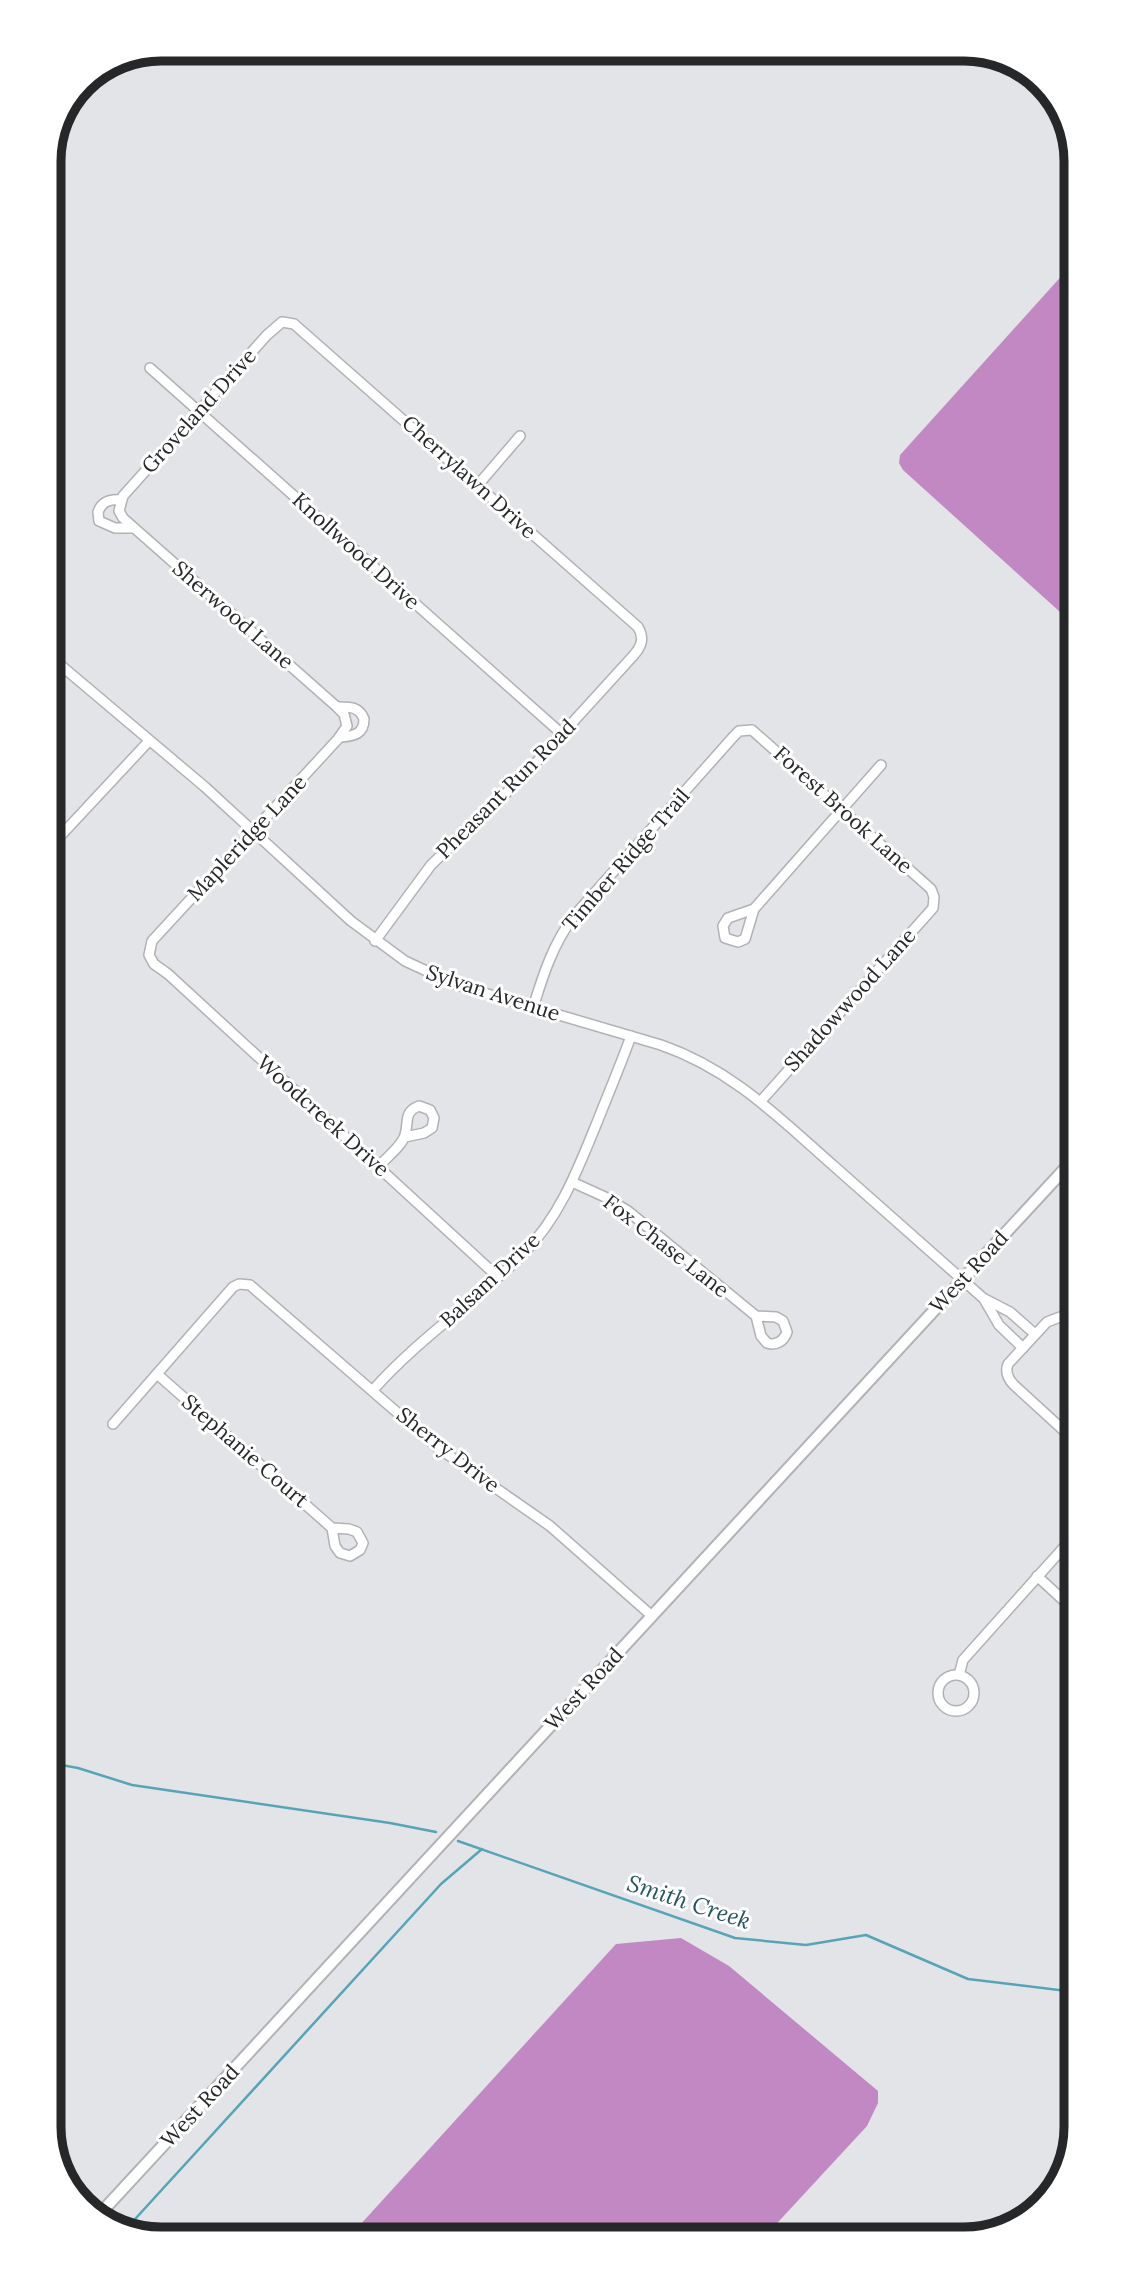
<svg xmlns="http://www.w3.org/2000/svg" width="1125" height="2288" viewBox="0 0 1125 2288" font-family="Lora,serif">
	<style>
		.forest { fill: #c188c3 }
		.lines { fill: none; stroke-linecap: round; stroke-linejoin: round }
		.stream { stroke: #58a4b7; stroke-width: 2.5 }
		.minor-casing { stroke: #b1b2b5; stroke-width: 12 }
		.tertiary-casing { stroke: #b1b2b5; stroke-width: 14 }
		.minor { stroke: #fff; stroke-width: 9 }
		.tertiary { stroke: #fff; stroke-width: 10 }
		.labels { text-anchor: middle; stroke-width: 6; stroke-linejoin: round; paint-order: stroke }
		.street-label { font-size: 21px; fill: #262728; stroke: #fff }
		.water-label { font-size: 23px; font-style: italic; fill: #275661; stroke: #fff }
		.rim { fill: none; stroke: #262728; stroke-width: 9 }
	</style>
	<rect width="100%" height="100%" fill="#e3e4e8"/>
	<g class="forest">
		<polygon points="1066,271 1068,271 1070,621 903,470 899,463 900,455"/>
		<polygon points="681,1938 729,1966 878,2091 878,2103 867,2126 768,2233 349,2237 616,1944"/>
	</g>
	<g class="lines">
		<g class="stream">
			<polyline points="56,1764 78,1768 132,1785 390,1823 436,1832"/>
			<polyline points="458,1841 735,1938 806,1945 866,1935 968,1979 1075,1992"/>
			<polyline points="126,2229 441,1884 482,1849"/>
		</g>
		<defs>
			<g id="minor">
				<polyline points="150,368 562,734"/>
				<polyline points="477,486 520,436"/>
				<path d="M121,500c-11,-1 -19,1 -23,12l1,9 16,7h19"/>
				<path d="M51,657l154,130 146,134 54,40 52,24 204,60c72,25 118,73 174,122 49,43 98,87 148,131l27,14 25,22"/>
				<path d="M337,707c12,0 22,-1 27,12 0,15 -10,17 -23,18"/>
				<polyline points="52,845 149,741"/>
				<polyline points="754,909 728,918 723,926 725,938 738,942 745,939 754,909 881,765"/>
				<path d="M375,941l56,-76 91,-87 111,-122c8,-9 12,-17 5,-29l-344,-303 -12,-2 -15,13 -144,161 -4,15 4,7 214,189 7,7 3,12 -9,13 -186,202 -3,14 5,9 14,10 330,303"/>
				<path d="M533,1008c10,-33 20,-64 41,-92l160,-180 5,-5 13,-1 179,159 3,8 -1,11 -172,193"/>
				<path d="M379,1166c7,-8 23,-20 26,-31 4,-12 -2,-23 14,-29l11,4 4,8 -2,10 -8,5 -19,4"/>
				<path d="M572,1182l33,15 23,14 128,105 5,20 6,7c9,3 17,-2 20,-11l-4,-11 -7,-4 -20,-1"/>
				<polyline points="984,1299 999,1325 1023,1348"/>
				<path d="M1073,1322l-13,-5 -13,5 -39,42c-3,8 0,15 6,21l59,54"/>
				<polyline points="157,1374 332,1528 349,1529 357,1532 363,1543 360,1550 350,1556 340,1553 335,1546 332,1528"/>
				<path d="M373,1390c45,-51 102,-88 150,-136 37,-37 55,-85 75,-134 11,-28 23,-56 33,-84"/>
				<polyline points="113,1424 233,1287 239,1284 250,1285 437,1447 550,1526 652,1616"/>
				<polyline points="1037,1576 1074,1610"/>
				<polyline points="959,1675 963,1660 1074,1536"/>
				<circle cx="956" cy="1693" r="18"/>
			</g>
			<polyline id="tertiary" points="97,2217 1072,1161"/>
		</defs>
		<use href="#minor" class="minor-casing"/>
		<use href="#tertiary" class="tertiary-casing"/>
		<use href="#minor" class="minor"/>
		<use href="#tertiary" class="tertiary"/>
	</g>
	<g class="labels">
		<g class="street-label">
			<text transform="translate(199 411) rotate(-48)" y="7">Groveland Drive</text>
			<text transform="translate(469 477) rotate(42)" y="7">Cherrylawn Drive</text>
			<text transform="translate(356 551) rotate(42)" y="7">Knollwood Drive</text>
			<text transform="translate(233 615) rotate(41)" y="7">Sherwood Lane</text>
			<text transform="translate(506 789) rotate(-45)" y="7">Pheasant Run Road</text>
			<text transform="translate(843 810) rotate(42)" y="7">Forest Brook Lane</text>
			<text transform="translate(247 838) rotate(-47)" y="7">Mapleridge Lane</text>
			<text transform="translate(626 860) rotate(-49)" y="7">Timber Ridge Trail</text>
			<text transform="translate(493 993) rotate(18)" y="7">Sylvan Avenue</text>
			<text transform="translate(850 1000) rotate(-48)" y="7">Shadowwood Lane</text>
			<text transform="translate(323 1116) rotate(42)" y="7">Woodcreek Drive</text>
			<text transform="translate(666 1246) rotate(38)" y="7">Fox Chase Lane</text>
			<text transform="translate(969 1272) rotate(-47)" y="7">West Road</text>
			<text transform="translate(490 1280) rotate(-43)" y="7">Balsam Drive</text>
			<text transform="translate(448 1450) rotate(38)" y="7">Sherry Drive</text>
			<text transform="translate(245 1451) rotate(41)" y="7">Stephanie Court</text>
			<text transform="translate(584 1689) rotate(-47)" y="7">West Road</text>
			<text transform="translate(200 2106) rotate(-47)" y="7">West Road</text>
		</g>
		<g class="water-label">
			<text transform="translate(689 1902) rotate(18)" y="8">Smith Creek</text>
		</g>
	</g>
	<path d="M0 0H1125V2288H0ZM161 61H964A100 100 0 0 1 1064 161V2127A100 100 0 0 1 964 2227H161A100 100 0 0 1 61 2127V161A100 100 0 0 1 161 61Z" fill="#fff" fill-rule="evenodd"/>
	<path class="rim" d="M161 61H964A100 100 0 0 1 1064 161V2127A100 100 0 0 1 964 2227H161A100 100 0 0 1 61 2127V161A100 100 0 0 1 161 61Z"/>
</svg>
